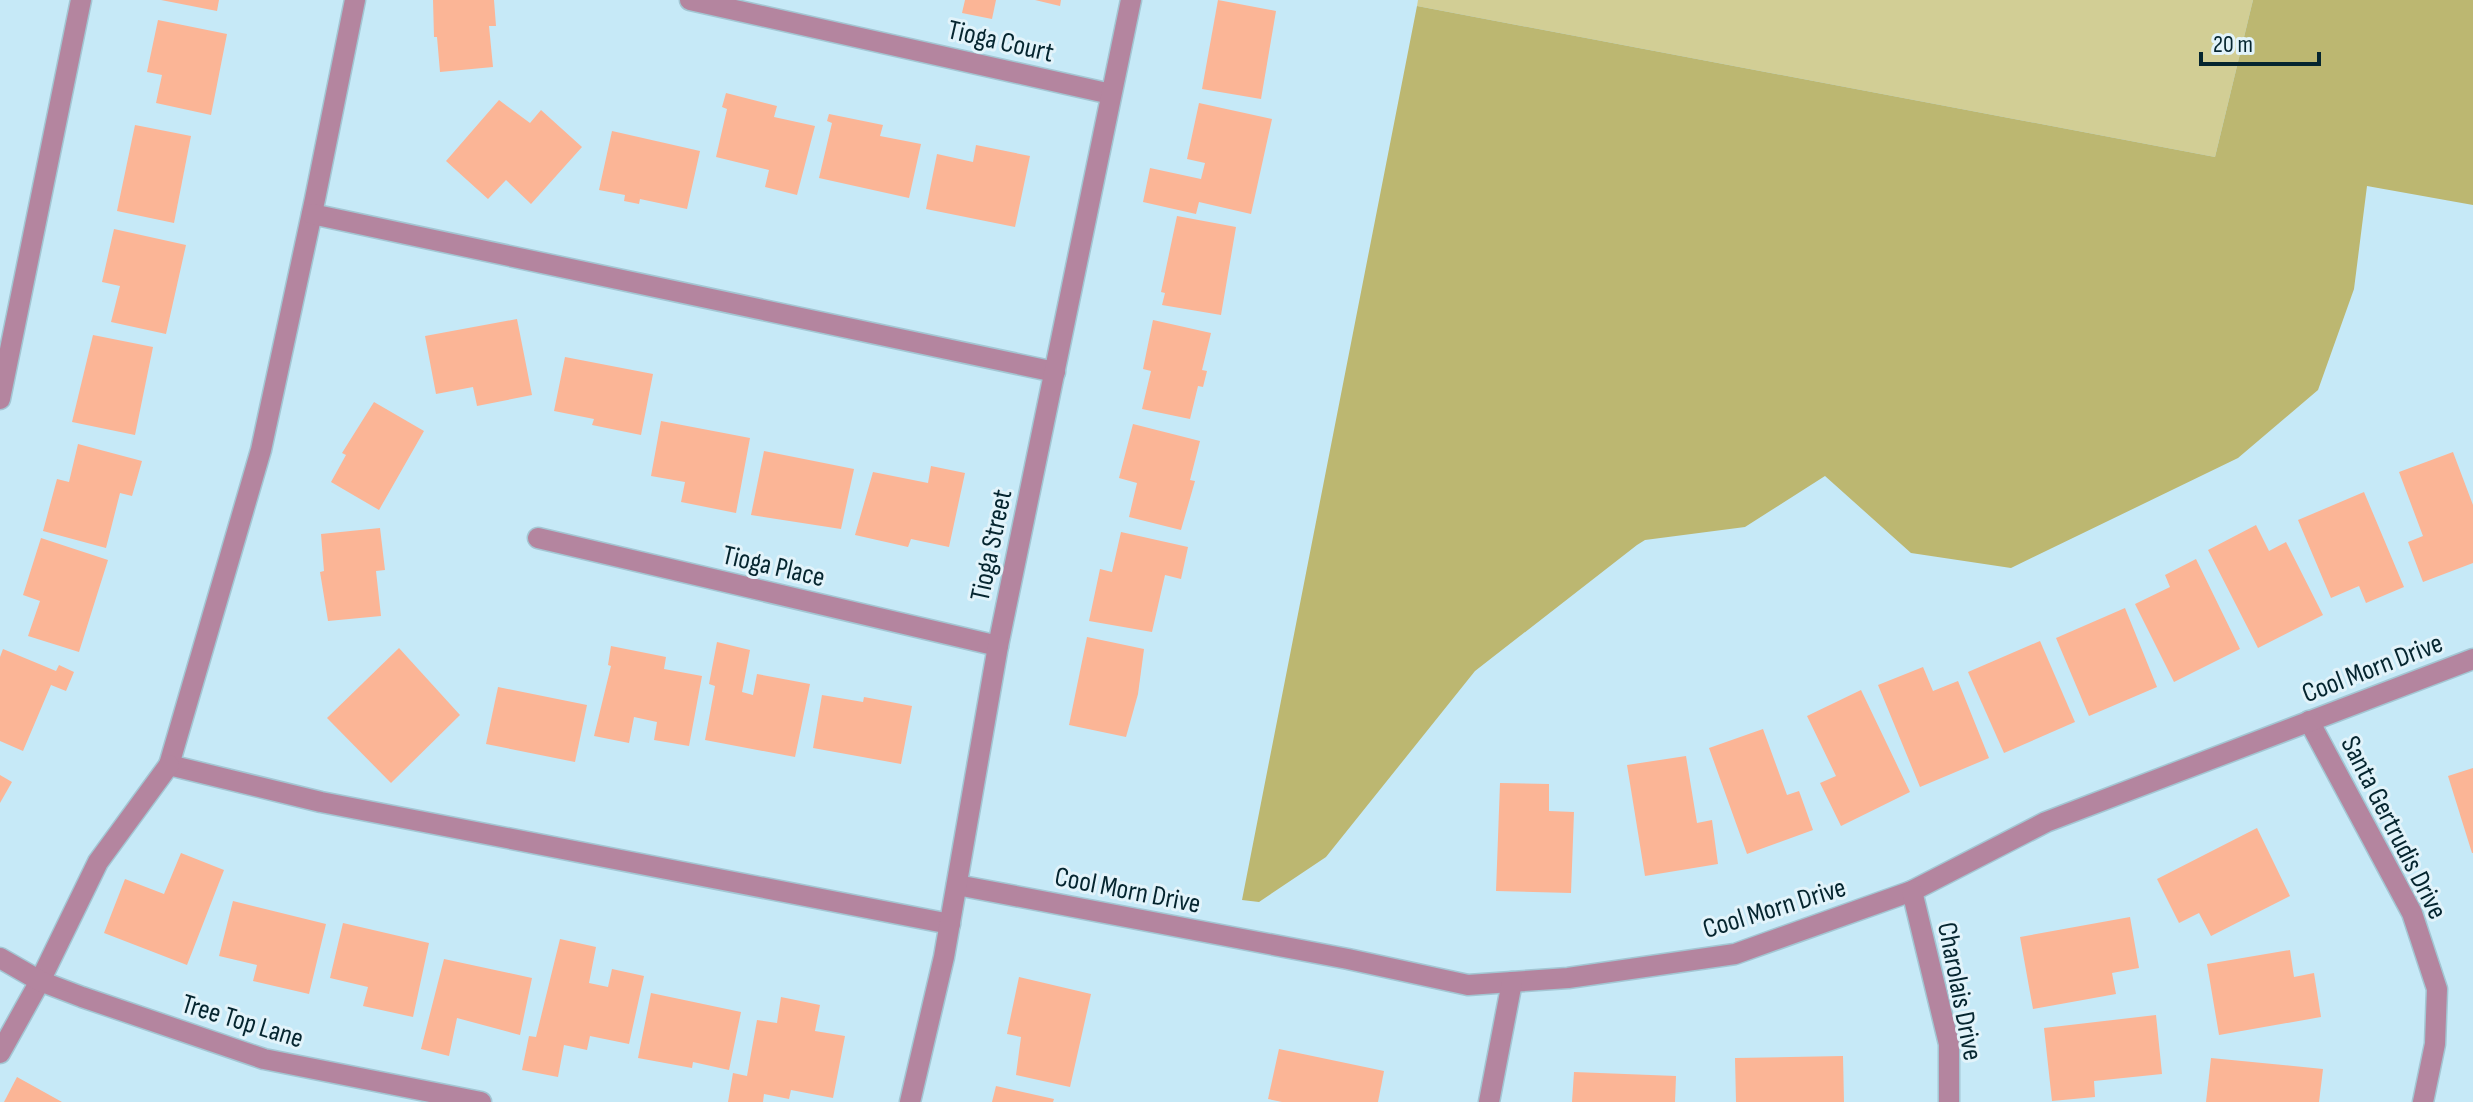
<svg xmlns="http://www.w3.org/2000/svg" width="2473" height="1102" viewBox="0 0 2473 1102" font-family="'Sofia Sans Condensed',sans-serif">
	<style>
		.green { fill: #d2ce95 }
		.forest { fill: #bcb771 }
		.building { fill: #fbb596 }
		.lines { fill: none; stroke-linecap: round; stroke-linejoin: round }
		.service-casing { stroke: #a3c6d3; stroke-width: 23 }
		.minor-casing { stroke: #a3c6d3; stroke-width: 23 }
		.tertiary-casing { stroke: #a3c6d3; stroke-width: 23 }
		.service { stroke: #b4859f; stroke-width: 20 }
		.minor { stroke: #b4859f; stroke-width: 20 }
		.tertiary { stroke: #b4859f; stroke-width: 20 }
		.labels { text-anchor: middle; stroke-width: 6; stroke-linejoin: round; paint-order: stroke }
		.street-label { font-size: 28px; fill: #05252f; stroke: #e2f3fa }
	</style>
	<rect width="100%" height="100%" fill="#c6e9f7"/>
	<polygon class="green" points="1418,0 2253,0 2215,157 1417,6"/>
	<polygon class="forest" points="2253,0 2473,0 2473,205 2367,186 2354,289 2318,390 2238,458 2011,568 1911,553 1825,476 1745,527 1645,540 1637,545 1475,671 1326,857 1259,902 1242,900 1417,6 2215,157"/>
	<g class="building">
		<polygon points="161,0 219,0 217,11"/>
		<polygon points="433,0 494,0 496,26 489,26 493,67 440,72 437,37 434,37"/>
		<polygon points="965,0 996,0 992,19 962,13"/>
		<polygon points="1035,0 1061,0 1060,6"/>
		<polygon points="1218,0 1276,11 1261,99 1202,89"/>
		<polygon points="158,20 227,34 211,115 156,103 162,75 147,72"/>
		<polygon points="726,93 777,106 774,117 815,126 797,195 765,187 769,170 716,157 727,109 722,107"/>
		<polygon points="499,100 530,123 541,110 582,147 531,204 506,180 488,199 446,161"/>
		<polygon points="1199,103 1272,119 1251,214 1199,202 1196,214 1143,202 1150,168 1201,179 1205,163 1187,159"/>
		<polygon points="829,114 883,125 880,136 921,144 909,198 819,178 832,123 827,121"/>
		<polygon points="135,125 191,136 174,223 117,211"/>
		<polygon points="612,131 700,151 687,209 640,199 639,204 624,201 625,195 599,190"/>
		<polygon points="976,145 1030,156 1015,227 926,209 937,154 973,162"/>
		<polygon points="1177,216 1236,227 1221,315 1162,305 1165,293 1161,292"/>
		<polygon points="114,229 186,245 166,334 111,322 120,286 102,282"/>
		<polygon points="517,319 532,395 477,406 473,387 436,394 425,336"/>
		<polygon points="1153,320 1211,333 1202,370 1207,371 1203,387 1198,386 1190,419 1142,409 1151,371 1143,369"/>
		<polygon points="93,335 153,347 135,435 72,422"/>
		<polygon points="565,357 653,374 641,435 592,425 594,419 554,411"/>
		<polygon points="374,402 424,431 379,510 331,482 346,455 342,453"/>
		<polygon points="661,421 750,438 736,513 681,502 685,482 651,476"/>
		<polygon points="1133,424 1200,441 1190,480 1195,481 1181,530 1129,517 1137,483 1119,478"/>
		<polygon points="78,444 142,461 132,496 120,493 106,548 43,531 57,479 69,482"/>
		<polygon points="764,451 854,469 841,529 751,515"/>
		<polygon points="2453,452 2473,505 2473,563 2423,582 2408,542 2423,536 2399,472"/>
		<polygon points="931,466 965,473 949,547 911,539 908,547 855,535 873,472 928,483"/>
		<polygon points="2364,492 2404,587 2366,603 2359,586 2331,598 2298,520"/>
		<polygon points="2256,525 2269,551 2286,542 2323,615 2258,648 2208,550"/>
		<polygon points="380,528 385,570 376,571 381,616 328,621 320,572 324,571 321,534"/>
		<polygon points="1121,532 1188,547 1181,579 1165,575 1152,632 1089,621 1100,569 1112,572"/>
		<polygon points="41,538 108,560 79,652 28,636 40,601 23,595"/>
		<polygon points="2196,559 2240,649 2174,682 2135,604 2170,587 2165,575"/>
		<polygon points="2125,608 2157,687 2089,716 2056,638"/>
		<polygon points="1087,637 1144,649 1138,694 1126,737 1069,725"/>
		<polygon points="2040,641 2075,722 2004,753 1968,672"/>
		<polygon points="717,642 750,650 742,692 753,695 757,674 810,684 795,757 705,740 715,686 709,684"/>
		<polygon points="611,646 666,657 664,669 702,676 689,746 654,740 657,722 634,717 629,743 594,736 611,666 608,665"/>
		<polygon points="399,648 460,715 391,783 327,718"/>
		<polygon points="3,649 56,671 59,665 74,672 66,691 51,685 23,751 0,741 0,657"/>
		<polygon points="1923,667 1933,691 1958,681 1989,758 1920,787 1878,685"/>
		<polygon points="498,687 587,705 575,762 486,744"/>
		<polygon points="1861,690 1910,792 1841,826 1820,783 1836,776 1807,716"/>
		<polygon points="822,695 863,702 864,697 912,706 901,764 813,748"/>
		<polygon points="1763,729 1787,795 1799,791 1813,830 1747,854 1709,748"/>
		<polygon points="1686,756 1697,823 1712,820 1718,864 1645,876 1627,765"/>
		<polygon points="2473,768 2473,853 2472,853 2448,776"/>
		<polygon points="0,775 12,782 0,803"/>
		<polygon points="1500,783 1549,784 1549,811 1574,812 1571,893 1496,891"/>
		<polygon points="2257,828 2290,896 2211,936 2199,913 2179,923 2157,879"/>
		<polygon points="181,853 224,870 187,965 104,933 125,879 164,894"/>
		<polygon points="233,901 326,924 309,994 253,981 257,965 219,956"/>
		<polygon points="2130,917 2139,968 2112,973 2116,994 2033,1009 2020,937"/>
		<polygon points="343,923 429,943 413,1017 363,1006 368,987 330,978"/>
		<polygon points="560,939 596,947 589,983 608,987 612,969 644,976 629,1044 590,1036 587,1050 564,1045 558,1077 522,1070 529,1036 536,1037"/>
		<polygon points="2290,950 2294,977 2314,973 2321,1017 2219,1035 2207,964"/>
		<polygon points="444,959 532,978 520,1035 457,1018 449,1056 421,1049"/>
		<polygon points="1019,977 1091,994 1070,1087 1016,1075 1021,1037 1007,1034"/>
		<polygon points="651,993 741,1012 729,1070 693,1062 692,1068 638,1058"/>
		<polygon points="781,997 820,1005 815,1031 845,1036 833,1098 791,1090 789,1099 764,1094 763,1102 728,1102 733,1073 747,1076 757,1020 777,1023"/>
		<polygon points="2156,1015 2162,1074 2094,1081 2095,1097 2052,1101 2044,1028"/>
		<polygon points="1279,1049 1384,1071 1378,1102 1282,1102 1268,1099"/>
		<polygon points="1843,1056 1844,1102 1736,1102 1735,1058"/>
		<polygon points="2211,1058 2323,1069 2319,1102 2206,1102"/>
		<polygon points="1574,1072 1676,1076 1675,1102 1572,1102"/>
		<polygon points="17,1077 62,1102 4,1102"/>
		<polygon points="996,1086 1054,1099 1053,1102 992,1102"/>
	</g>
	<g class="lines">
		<defs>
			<g id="service">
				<polyline points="355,0 315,199 261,450 169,765 321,802 950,924"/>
				<polyline points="312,214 1055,372"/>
				<polyline points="0,1053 40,981 98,862 169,765"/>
			</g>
			<g id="minor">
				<polyline points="690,0 1111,94"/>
				<polyline points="0,399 81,0"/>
				<polyline points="538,538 998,646"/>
				<polyline points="2309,721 2412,913 2437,989 2435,1044 2423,1102"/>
				<polyline points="957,885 1348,959 1468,985 1568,978 1735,954 1912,891 2046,822 2473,659"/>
				<polyline points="1912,891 1949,1044 1949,1102"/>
				<polyline points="0,958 40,981 82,997 264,1059 481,1102"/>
				<polyline points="1489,1102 1512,982"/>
			</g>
			<polyline id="tertiary" points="910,1102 944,957 998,646 1131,0"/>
		</defs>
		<use href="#service" class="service-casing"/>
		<use href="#minor" class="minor-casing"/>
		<use href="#tertiary" class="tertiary-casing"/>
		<use href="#service" class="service"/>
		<use href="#minor" class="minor"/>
		<use href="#tertiary" class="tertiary"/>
	</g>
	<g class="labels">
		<g class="street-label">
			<text transform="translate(1001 40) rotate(13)" y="10">Tioga Court</text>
			<text transform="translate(990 545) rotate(-78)" y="10">Tioga Street</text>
			<text transform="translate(774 565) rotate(13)" y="10">Tioga Place</text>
			<text transform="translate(2372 667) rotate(-21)" y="10">Cool Morn Drive</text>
			<text transform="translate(2395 827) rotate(63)" y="10">Santa Gertrudis Drive</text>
			<text transform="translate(1128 889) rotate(11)" y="10">Cool Morn Drive</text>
			<text transform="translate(1774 907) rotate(-17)" y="10">Cool Morn Drive</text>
			<text transform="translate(1961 991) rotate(79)" y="10">Charolais Drive</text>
			<text transform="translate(243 1020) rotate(17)" y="10">Tree Top Lane</text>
		</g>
	</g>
	<path d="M2201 52v12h118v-12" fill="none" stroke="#05252f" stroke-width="4"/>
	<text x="2213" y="52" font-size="24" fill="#05252f" stroke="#e2f3fa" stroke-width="6" paint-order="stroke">20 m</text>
</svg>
